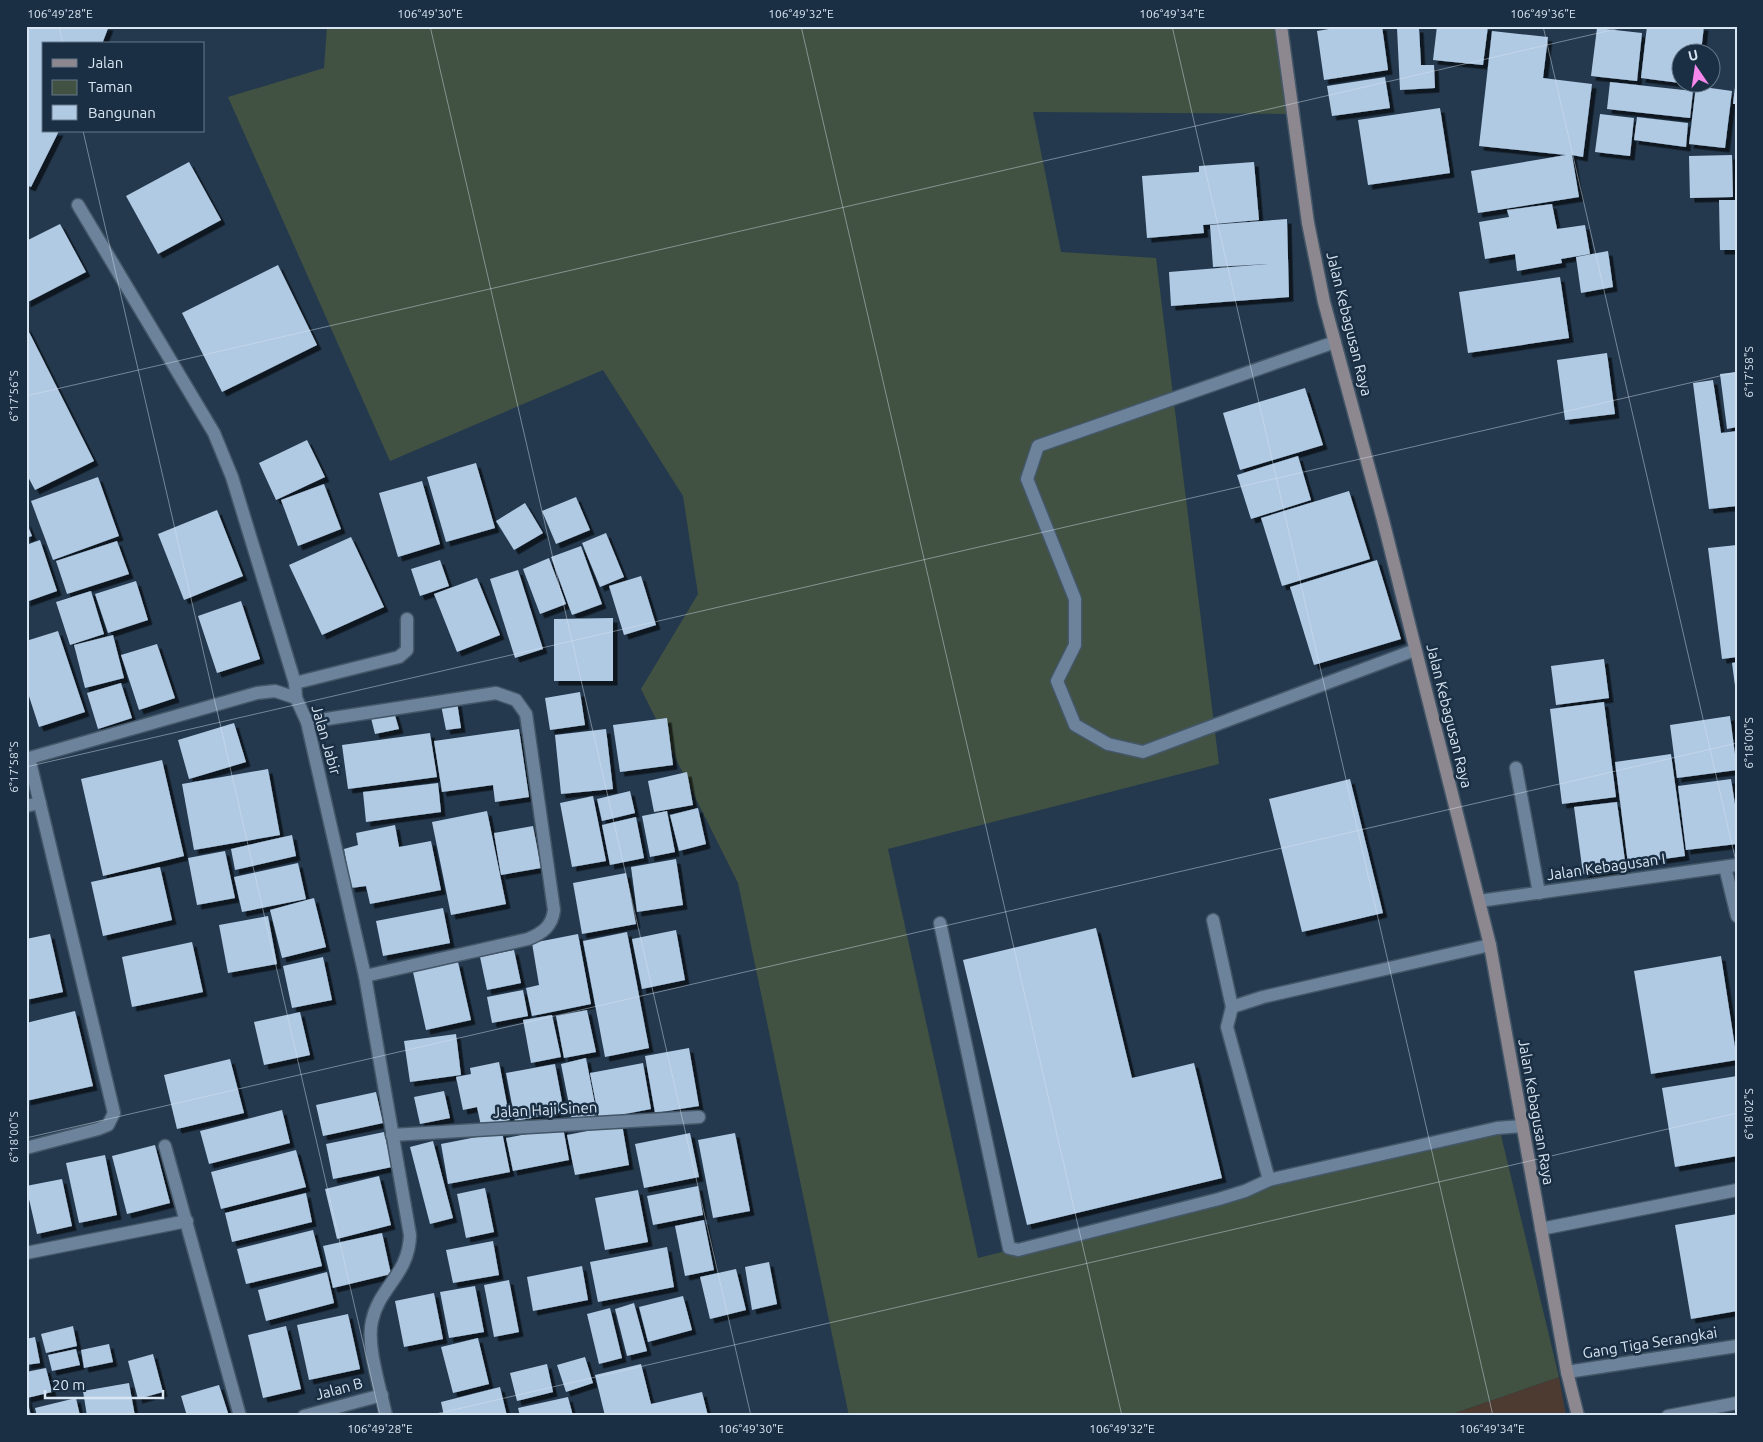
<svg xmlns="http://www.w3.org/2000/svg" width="1763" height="1442" viewBox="0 0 1763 1442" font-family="Ubuntu,sans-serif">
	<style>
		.industrial { fill: #4d3b32 }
		.green { fill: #415242 }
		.building { fill: #b1cae4; filter: url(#shadow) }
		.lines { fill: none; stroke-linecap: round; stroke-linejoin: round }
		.service-casing { stroke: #445768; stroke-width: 15 }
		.minor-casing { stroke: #445768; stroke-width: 15 }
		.tertiary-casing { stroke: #445768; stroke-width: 15 }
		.secondary-casing { stroke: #445768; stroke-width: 15 }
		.service { stroke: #6c839b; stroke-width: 12 }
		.minor { stroke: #6c839b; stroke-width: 12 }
		.tertiary { stroke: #6c839b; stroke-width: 12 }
		.secondary { stroke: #8d8790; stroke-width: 12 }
		.ticks { fill: none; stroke: #d8e5f2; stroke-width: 1; stroke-opacity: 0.45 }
		.labels { text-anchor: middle; stroke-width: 5; stroke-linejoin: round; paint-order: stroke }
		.street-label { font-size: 15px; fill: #d8e5f2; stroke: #1a2f43 }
		.neatline { fill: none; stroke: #d8e5f2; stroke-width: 2 }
		.ticks-label { font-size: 12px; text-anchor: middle; fill: #d8e5f2 }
	</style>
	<defs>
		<filter id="shadow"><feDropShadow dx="4.5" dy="4.5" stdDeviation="0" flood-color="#0009"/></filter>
	</defs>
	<rect width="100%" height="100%" fill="#24394e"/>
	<polygon class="industrial" points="1559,1377 1566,1416 1446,1416"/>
	<polygon class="green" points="327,26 1278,26 1289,114 1033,112 1061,252 1156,258 1219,764 888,849 978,1258 1499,1127 1559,1377 1446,1416 849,1416 738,883 641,689 698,594 683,496 603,370 390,461 228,97 324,68"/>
	<g class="building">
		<polygon points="26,26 109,26 102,44 44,44 44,131 59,131 31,187 26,185"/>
		<polygon points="1347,26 1382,26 1388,70 1324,80 1317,31"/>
		<polygon points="1437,26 1488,26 1483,65 1433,60"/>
		<polygon points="1647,26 1704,26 1701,52 1680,52 1680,83 1641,78"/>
		<polygon points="1397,28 1419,28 1421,65 1434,65 1435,88 1400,90"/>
		<polygon points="1597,28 1642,33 1637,81 1591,76"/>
		<polygon points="1492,31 1548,37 1543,78 1592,84 1583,157 1572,155 1579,197 1478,213 1471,171 1566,155 1479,146"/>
		<polygon points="1385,77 1390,108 1332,116 1327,86"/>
		<polygon points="1736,78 1737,78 1737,104 1733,104"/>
		<polygon points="1610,82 1693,91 1690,118 1607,109"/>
		<polygon points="1696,86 1732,91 1725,148 1689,144"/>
		<polygon points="1440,108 1450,173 1368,185 1358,120"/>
		<polygon points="1600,114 1634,118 1630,156 1595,152"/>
		<polygon points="1637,117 1688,123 1686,147 1634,140"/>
		<polygon points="1732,155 1733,197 1690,198 1689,156"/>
		<polygon points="189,162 221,220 158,254 126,196"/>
		<polygon points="1254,162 1259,220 1203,225 1204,233 1147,238 1142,176 1199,172 1199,166"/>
		<polygon points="1719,200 1737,200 1737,250 1720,250"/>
		<polygon points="1552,204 1557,229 1585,225 1590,254 1561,259 1562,263 1517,271 1515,254 1485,259 1479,222 1509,217 1507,210"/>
		<polygon points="1287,219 1289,297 1171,306 1169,272 1268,264 1213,267 1210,225"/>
		<polygon points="60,224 86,272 26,303 26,241"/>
		<polygon points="1608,251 1613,287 1581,293 1576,257"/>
		<polygon points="278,265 317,345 222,392 182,313"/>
		<polygon points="1560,277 1569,338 1468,353 1459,292"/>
		<polygon points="26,326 94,461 35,490 26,473"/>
		<polygon points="1607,353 1615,414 1565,420 1557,360"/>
		<polygon points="1737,372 1737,427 1727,429 1720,374"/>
		<polygon points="1713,380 1721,433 1737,431 1737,506 1709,509 1693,383"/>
		<polygon points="1305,388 1323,445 1240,470 1223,413"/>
		<polygon points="307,440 325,477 276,500 259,463"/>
		<polygon points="1298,456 1311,500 1251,519 1237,475"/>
		<polygon points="476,463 495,528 446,542 427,477"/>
		<polygon points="98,477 119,536 53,560 31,501"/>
		<polygon points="422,481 440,544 398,557 379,493"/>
		<polygon points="324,484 341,529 298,546 281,500"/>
		<polygon points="1349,491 1370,559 1282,586 1261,518"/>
		<polygon points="576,497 590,530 556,544 542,511"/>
		<polygon points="525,503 543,533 514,550 496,521"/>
		<polygon points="217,510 243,576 184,600 158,534"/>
		<polygon points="26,521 32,536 26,538"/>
		<polygon points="606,533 624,577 600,587 582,543"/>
		<polygon points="351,537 384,607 322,635 289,565"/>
		<polygon points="40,540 57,591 26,602 26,545"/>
		<polygon points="117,541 129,574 67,594 56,561"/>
		<polygon points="1737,545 1737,657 1722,659 1708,548"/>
		<polygon points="581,546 602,604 572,615 551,557"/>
		<polygon points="549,558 566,604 540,614 523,569"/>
		<polygon points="440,560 449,586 420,596 411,569"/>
		<polygon points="1377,560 1401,639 1314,665 1290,587"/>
		<polygon points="518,570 543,649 515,658 490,579"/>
		<polygon points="641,576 656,625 624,635 609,586"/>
		<polygon points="477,578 500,635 457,652 434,594"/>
		<polygon points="136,581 148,620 108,633 95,594"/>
		<polygon points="91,591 104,634 70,645 56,602"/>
		<polygon points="241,601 260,659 217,673 198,616"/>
		<polygon points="613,618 613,681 554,681 554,619"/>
		<polygon points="58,631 85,712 39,727 26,687 26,641"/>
		<polygon points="113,635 124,678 85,688 74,645"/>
		<polygon points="157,644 175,698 139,710 121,655"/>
		<polygon points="1604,659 1609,698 1556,705 1551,666"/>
		<polygon points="1737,662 1737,693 1736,693 1732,663"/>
		<polygon points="121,683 132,718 98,729 87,693"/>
		<polygon points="580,692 585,725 550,730 545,698"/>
		<polygon points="457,702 461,728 446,730 441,705"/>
		<polygon points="1604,702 1616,797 1562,804 1550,709"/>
		<polygon points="394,712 399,729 375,734 371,718"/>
		<polygon points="1730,716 1737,770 1677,778 1670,725"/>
		<polygon points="667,718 673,765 620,772 613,725"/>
		<polygon points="234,723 246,762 189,779 178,740"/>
		<polygon points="519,729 529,797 495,802 493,785 442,792 434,741"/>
		<polygon points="606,729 613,789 561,794 555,735"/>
		<polygon points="430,733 437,777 348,789 342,745"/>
		<polygon points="1671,754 1685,856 1628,864 1615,762"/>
		<polygon points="162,760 184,856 103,876 81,779"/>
		<polygon points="268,769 280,835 194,850 182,784"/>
		<polygon points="687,772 693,805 654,812 648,781"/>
		<polygon points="1350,779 1383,913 1302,932 1269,799"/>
		<polygon points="1731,779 1737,817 1737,844 1686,850 1678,786"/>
		<polygon points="438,783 441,812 366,822 363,792"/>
		<polygon points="630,791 635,813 602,821 597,799"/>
		<polygon points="593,796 606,861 572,867 560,803"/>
		<polygon points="1617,802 1626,868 1583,874 1574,807"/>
		<polygon points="698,808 706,844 679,851 670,815"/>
		<polygon points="487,811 506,904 451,915 432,822"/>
		<polygon points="667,811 675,852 650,857 642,816"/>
		<polygon points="636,817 644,858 610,865 602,825"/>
		<polygon points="395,825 399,847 431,841 441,890 370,904 366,886 351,888 344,849 358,845 356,833"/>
		<polygon points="533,826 541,868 501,875 494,833"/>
		<polygon points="292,835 296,856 235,870 231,849"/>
		<polygon points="225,851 235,898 197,905 188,858"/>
		<polygon points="676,859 683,905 637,912 631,867"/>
		<polygon points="298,863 306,899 242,912 234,877"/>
		<polygon points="160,867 172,920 103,936 91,882"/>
		<polygon points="626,873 636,924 582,934 573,883"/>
		<polygon points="314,898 326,947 282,958 270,910"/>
		<polygon points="443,908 450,943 383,956 376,921"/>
		<polygon points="268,916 277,964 228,973 219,925"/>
		<polygon points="1096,928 1132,1078 1194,1063 1222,1178 1027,1225 963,960"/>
		<polygon points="676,930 685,980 642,989 632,939"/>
		<polygon points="627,932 649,1048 605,1057 583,941"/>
		<polygon points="50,934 63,992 26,1000 26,939"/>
		<polygon points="578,934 591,1004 532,1016 526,988 539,985 532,943"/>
		<polygon points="192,942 203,992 132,1007 122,957"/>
		<polygon points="514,950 521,983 487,990 480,957"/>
		<polygon points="1721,956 1737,1060 1651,1074 1634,971"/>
		<polygon points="323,957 332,1000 292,1008 283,966"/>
		<polygon points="458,962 471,1020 426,1030 413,972"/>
		<polygon points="523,990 528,1016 492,1023 487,997"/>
		<polygon points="587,1010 596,1052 564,1058 556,1016"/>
		<polygon points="75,1011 93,1086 26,1101 26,1023"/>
		<polygon points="300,1012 310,1055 264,1065 254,1022"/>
		<polygon points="552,1015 561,1057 531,1063 523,1020"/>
		<polygon points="456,1034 461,1075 410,1082 404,1041"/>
		<polygon points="689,1048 699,1106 655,1113 645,1056"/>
		<polygon points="586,1058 597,1115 572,1120 561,1064"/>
		<polygon points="230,1059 244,1113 177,1129 164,1075"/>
		<polygon points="499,1062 510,1120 481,1126 477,1107 463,1110 456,1077 471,1074 470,1068"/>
		<polygon points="643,1063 651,1109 599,1119 590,1073"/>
		<polygon points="555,1064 564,1112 515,1121 506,1073"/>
		<polygon points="1737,1076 1737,1156 1675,1167 1662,1088"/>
		<polygon points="444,1091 450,1118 420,1124 414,1097"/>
		<polygon points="376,1092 383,1123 323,1136 316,1105"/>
		<polygon points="282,1110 290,1143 209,1164 200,1131"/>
		<polygon points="622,1124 629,1165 575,1175 567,1135"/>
		<polygon points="563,1127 569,1160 513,1171 506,1138"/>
		<polygon points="384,1132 392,1167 333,1179 326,1144"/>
		<polygon points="502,1132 510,1172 448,1184 441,1144"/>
		<polygon points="690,1133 699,1177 644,1188 635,1144"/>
		<polygon points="735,1133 750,1211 713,1218 698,1140"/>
		<polygon points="433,1141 453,1218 430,1224 410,1147"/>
		<polygon points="155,1145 170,1203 127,1214 112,1156"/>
		<polygon points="296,1150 306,1187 221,1209 211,1172"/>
		<polygon points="105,1155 117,1215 79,1223 66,1163"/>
		<polygon points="379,1176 391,1225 337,1239 325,1189"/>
		<polygon points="62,1179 72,1226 37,1234 26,1186"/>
		<polygon points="698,1186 703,1215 653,1225 647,1196"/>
		<polygon points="485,1188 494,1232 466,1238 457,1194"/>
		<polygon points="638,1190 648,1242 605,1250 595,1198"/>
		<polygon points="306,1193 312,1222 232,1242 225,1213"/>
		<polygon points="1737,1214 1737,1311 1691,1319 1675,1225"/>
		<polygon points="704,1220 714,1270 685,1276 675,1226"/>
		<polygon points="313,1230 322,1266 246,1284 237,1249"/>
		<polygon points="382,1233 391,1274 333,1288 323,1246"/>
		<polygon points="493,1241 499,1275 453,1283 446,1250"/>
		<polygon points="667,1247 674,1287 598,1302 590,1262"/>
		<polygon points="769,1262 777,1304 752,1310 745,1267"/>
		<polygon points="582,1266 588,1300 533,1311 527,1277"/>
		<polygon points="736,1269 746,1310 710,1319 700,1277"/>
		<polygon points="327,1272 334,1303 266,1321 258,1290"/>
		<polygon points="509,1280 519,1332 494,1337 484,1285"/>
		<polygon points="475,1286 484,1332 449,1338 440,1292"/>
		<polygon points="434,1293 443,1339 404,1347 395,1301"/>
		<polygon points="683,1296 692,1330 648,1342 639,1307"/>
		<polygon points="634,1303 647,1351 627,1356 615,1309"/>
		<polygon points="610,1308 622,1358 599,1364 587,1314"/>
		<polygon points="348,1314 360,1369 309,1380 297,1325"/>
		<polygon points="73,1326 77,1346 46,1353 41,1334"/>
		<polygon points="286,1326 301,1389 263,1398 248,1335"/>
		<polygon points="35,1337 40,1363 26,1365 26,1339"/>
		<polygon points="478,1338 489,1384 453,1393 441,1347"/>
		<polygon points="109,1344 113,1362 84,1368 81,1350"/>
		<polygon points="76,1349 80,1365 52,1371 48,1355"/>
		<polygon points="153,1354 163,1392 138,1399 128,1361"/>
		<polygon points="585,1357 593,1383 566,1392 557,1365"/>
		<polygon points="547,1364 553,1392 517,1401 510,1373"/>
		<polygon points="641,1364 651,1404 702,1392 708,1416 605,1416 595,1375"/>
		<polygon points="46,1368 52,1392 27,1398 31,1416 26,1416 26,1372"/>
		<polygon points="129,1383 135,1416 87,1416 83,1391"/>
		<polygon points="219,1385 229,1416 187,1416 181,1396"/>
		<polygon points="500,1387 507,1416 444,1416 441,1402"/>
		<polygon points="568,1397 573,1416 520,1416 518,1408"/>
		<polygon points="76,1398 80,1416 37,1416 35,1408"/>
	</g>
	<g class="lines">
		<defs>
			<g id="service">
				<polyline points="1335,342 1038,446 1027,479 1075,599 1075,645 1057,681 1075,725 1108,744 1143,752 1415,650"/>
				<polyline points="295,683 399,657 407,650 407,619"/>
				<polyline points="1516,768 1539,893"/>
				<polyline points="1213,920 1232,1007"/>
				<polyline points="940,923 1009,1248 1018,1250 1219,1199 1245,1191 1269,1180"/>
				<polyline points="1490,945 1263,997 1232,1007 1227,1027 1269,1180 1497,1128 1522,1126"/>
				<polyline points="1668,1416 1737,1403"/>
			</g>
			<g id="minor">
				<path d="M78,205l136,228 18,44 63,206 1,15 11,24 58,254 45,259c-1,40 -31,52 -38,86 -6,25 9,69 14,95"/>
				<path d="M307,722l189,-29 20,7 10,14 28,196c-2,16 -11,23 -26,29l-163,37"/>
				<polyline points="26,759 257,693 275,691 296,698"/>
				<polyline points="26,806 40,803"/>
				<polyline points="1725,867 1737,916"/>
				<polyline points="392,1135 699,1117"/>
				<polyline points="165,1146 240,1416"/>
				<polyline points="26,1148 98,1129 108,1125 114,1113 29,758"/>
				<polyline points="1541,1229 1737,1190"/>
				<polyline points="26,1253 187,1221"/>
				<polyline points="1567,1372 1737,1346"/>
				<polyline points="304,1416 382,1395"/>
			</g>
			<polyline id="tertiary" points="1479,901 1737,865"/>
			<polyline id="secondary" points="1281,26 1308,223 1324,302 1383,520 1490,945 1567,1372 1578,1416"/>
		</defs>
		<use href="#service" class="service-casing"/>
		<use href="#minor" class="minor-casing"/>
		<use href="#tertiary" class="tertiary-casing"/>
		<use href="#secondary" class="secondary-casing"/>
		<use href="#service" class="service"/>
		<use href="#minor" class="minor"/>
		<use href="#tertiary" class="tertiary"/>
		<use href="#secondary" class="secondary"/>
	</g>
	<path class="ticks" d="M59,26l4,18M430,26l321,1390M801,26l321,1390M1172,26l321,1390M1543,26l194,840M83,131l297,1285M26,396l1603,-370M26,767l1711,-395M26,1138l1711,-395M427,1416l1310,-303"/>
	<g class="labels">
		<g class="street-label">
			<text transform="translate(1349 324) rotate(76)" y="5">Jalan Kebagusan Raya</text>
			<text transform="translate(1449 716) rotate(76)" y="5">Jalan Kebagusan Raya</text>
			<text transform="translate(326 740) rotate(74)" y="5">Jalan Jabir</text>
			<text transform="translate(1606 867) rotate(-8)" y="5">Jalan Kebagusan I</text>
			<text transform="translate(545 1110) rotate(-3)" y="5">Jalan Haji Sinen</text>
			<text transform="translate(1536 1112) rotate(80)" y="5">Jalan Kebagusan Raya</text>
			<text transform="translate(1650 1343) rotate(-9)" y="5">Gang Tiga Serangkai</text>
			<text transform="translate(339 1389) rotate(-15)" y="5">Jalan B</text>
		</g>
	</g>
	<rect width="1763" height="1442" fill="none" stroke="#1a2f43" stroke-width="55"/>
	<rect x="42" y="42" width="162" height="90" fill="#1a2f43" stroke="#667889"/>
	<rect x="52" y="59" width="25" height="8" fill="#8d8790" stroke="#667889"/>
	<text x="88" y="68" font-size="15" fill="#d8e5f2">Jalan</text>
	<rect x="52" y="80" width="25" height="15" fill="#415242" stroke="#667889"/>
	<text x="88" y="92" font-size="15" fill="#d8e5f2">Taman</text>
	<rect x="52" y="105" width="25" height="15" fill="#b1cae4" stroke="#667889"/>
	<text x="88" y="118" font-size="15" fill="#d8e5f2">Bangunan</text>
	<g transform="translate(1696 68) rotate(347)"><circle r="24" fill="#1a2f43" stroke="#667889"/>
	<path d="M0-4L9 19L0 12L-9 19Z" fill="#f688ed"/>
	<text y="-8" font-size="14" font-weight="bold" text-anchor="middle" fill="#d8e5f2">U</text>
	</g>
	<path d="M45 1390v8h118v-8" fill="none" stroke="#d8e5f2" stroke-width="2.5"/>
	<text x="52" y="1390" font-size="15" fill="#d8e5f2" stroke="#1a2f43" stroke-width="4" paint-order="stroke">20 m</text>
	<rect x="28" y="28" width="1708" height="1386" class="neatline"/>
	<g class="ticks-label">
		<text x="60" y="18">106°49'28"E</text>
		<text x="430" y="18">106°49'30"E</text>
		<text x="801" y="18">106°49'32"E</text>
		<text x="1172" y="18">106°49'34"E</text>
		<text x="1543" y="18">106°49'36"E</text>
		<text transform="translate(1749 372) rotate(-90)" y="4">6°17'58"S</text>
		<text transform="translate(14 396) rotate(-90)" y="4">6°17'56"S</text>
		<text transform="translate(1749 743) rotate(-90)" y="4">6°18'00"S</text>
		<text transform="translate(14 767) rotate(-90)" y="4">6°17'58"S</text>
		<text transform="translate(1749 1114) rotate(-90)" y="4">6°18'02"S</text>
		<text transform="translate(14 1137) rotate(-90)" y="4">6°18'00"S</text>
		<text x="380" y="1433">106°49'28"E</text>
		<text x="751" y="1433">106°49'30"E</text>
		<text x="1122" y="1433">106°49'32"E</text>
		<text x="1492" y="1433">106°49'34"E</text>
	</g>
</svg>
